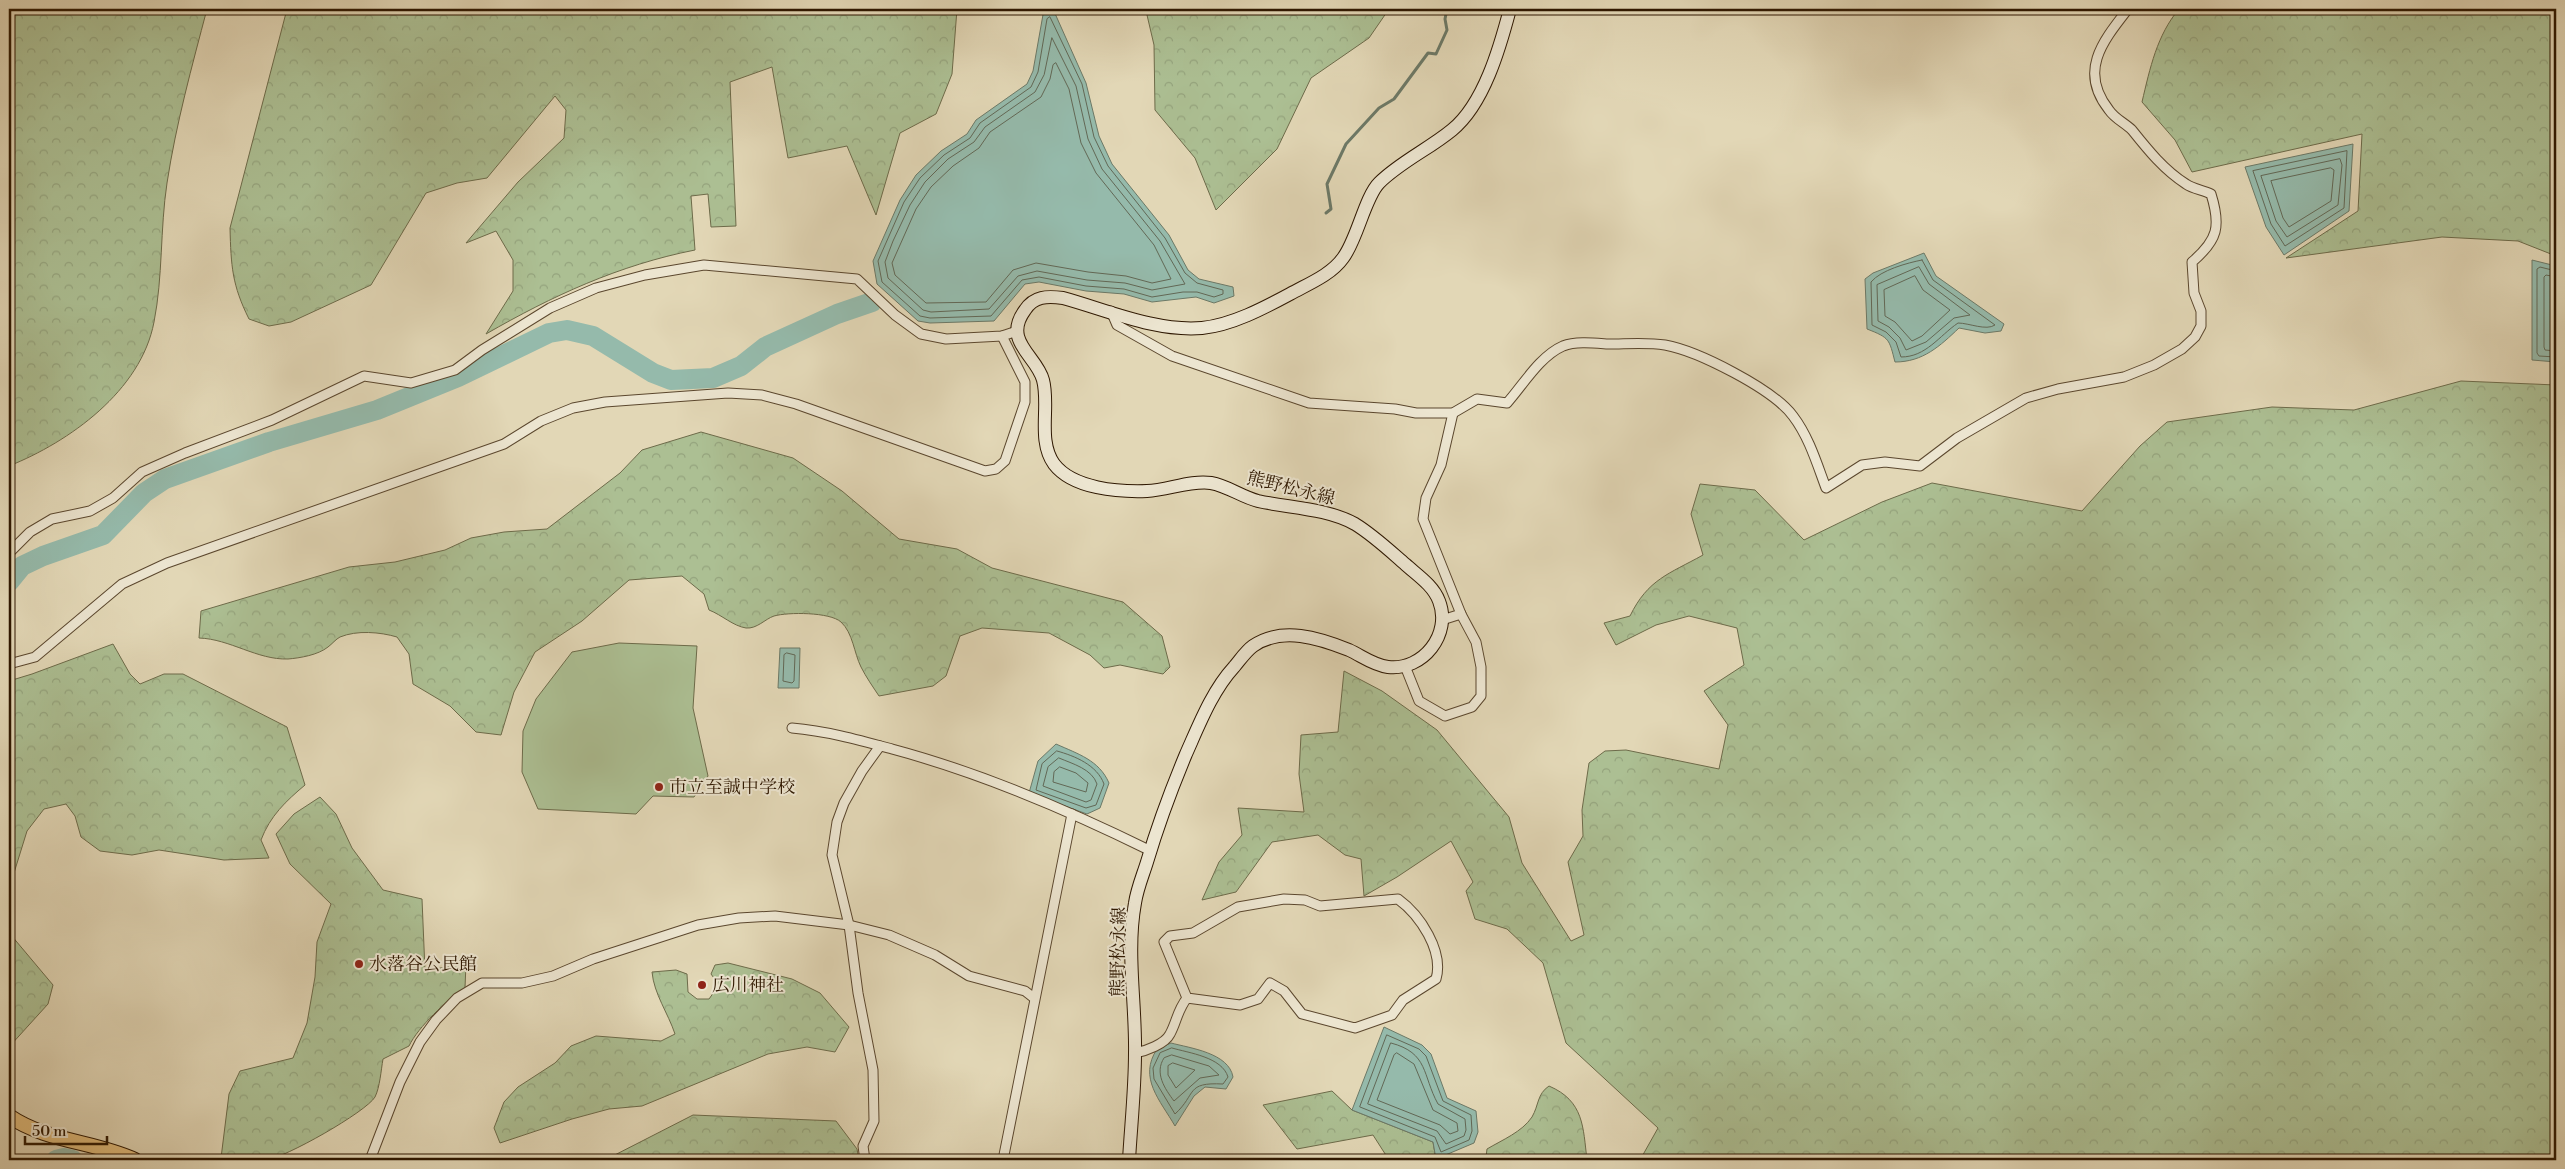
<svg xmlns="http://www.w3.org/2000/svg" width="2565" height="1169" viewBox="0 0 2565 1169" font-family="'Libre Bodoni','Noto Serif JP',serif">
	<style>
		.forest { fill: url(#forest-crowns); stroke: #6d6b4a }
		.park { fill: #acbf93; stroke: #6d6b4a }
		.water { fill: #95baab; stroke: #6c7967 }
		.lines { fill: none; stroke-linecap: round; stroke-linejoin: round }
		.shore { stroke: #626856; stroke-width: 1 }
		.stream { stroke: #6c7967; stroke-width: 3 }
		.river { stroke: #95baab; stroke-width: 20 }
		.minor-casing { stroke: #5b472e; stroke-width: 11 }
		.secondary-casing { stroke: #2e1700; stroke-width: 14 }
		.primary-casing { stroke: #2e1700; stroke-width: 16 }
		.minor { stroke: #ece5d0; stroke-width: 9 }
		.secondary { stroke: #ece5d0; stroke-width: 12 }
		.primary { stroke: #e1bc7b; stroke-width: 14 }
		.poi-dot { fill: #8f2418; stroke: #ece5d0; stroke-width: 2 }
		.labels { text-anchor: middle; stroke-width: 4; stroke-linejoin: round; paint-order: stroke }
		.street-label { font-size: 18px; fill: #2e1700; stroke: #ece5d0 }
		.poi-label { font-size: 18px; fill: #2e1700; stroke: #ece5d0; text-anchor: start }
	</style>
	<defs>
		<pattern id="forest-crowns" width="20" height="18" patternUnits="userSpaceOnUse" patternTransform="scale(1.25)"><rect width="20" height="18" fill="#acbf93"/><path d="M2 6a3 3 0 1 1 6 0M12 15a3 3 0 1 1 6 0" fill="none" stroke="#94a37d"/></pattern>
	</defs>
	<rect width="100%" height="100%" fill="#e2d7b6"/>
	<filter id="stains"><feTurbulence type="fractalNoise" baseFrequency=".004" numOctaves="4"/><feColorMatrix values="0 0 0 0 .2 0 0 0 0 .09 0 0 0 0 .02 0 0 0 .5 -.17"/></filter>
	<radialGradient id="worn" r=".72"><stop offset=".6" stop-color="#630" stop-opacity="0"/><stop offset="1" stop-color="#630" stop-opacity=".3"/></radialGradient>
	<g class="forest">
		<path d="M9,9h198c-15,57 -31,115 -40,174 -7,46 -4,94 -13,139 -13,69 -85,120 -145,144z"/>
		<path d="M287,9h670l-5,65 -16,40 -36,19 -24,82 -29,-69 -59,12 -16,-91 -42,15 6,144 -25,1 -3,-33 -17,2 4,54c-76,15 -143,46 -209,84l27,-43v-31l-17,-29 -30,12 52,-61 46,-44 2,-28 -11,-14 -68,82 -30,5 -31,10 -55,92 -80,37 -22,4 -20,-7c-17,-34 -18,-53 -19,-91z"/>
		<polygon points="1141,9 1389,9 1369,38 1311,78 1277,149 1216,210 1195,158 1155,110 1154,45 1147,15"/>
		<path d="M2179,9h377v247l-38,-15 -76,-4 -156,21 72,-47 4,-77 -170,38 -17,-32 -33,-38c8,-34 15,-67 37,-93z"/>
		<path d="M2461,381l95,4v775h-916l18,-32 -92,-85 -23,-80 -36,-34 -32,-10 -9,-28 7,-9 -22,-41 -54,36 -33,19 -3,-37 -16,-4 -27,-20 -46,7 -36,50 -34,8 17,-38 23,-27 -4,-27 66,4 -5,-38 2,-39 37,-3 6,-61 38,20 55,39 72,87 13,46 49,78 13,-6 -16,-73 15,-26 -1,-26 7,-47 16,-12 21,-1 93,19 9,-44 -24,-34 40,-26 -7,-37 -48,-12 -33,9 -40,20 -12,-22 26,-7c18,-37 39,-42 73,-61l-12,-41 9,-30 55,6 49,50 78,-38 50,-19 150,28 58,-65 27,-24 105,-15 82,3z"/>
		<path d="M701,432l92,26 49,33 57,48 58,10 35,19 131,34 39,34 8,31 -7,7 -43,-9 -16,3 -14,-13 -41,-22 -67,-5 -22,8 -14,40 -13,10 -54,10c-6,-9 -13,-19 -18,-29 -7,-14 -8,-34 -20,-45 -11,-10 -53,-10 -67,-6 -9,3 -17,13 -28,12 -13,-2 -24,-13 -37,-18l-5,-16 -22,-18 -53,4 -47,41 -47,31 -21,40 -13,43 -25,-3 -26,-26 -37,-22 -4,-30 -12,-17c-17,-5 -40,-7 -57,0 -4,2 -8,7 -12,10 -10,8 -28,11 -40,12 -31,1 -58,-20 -89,-21l2,-27 148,-44 46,-5 50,-12 26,-12 33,-6 43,-3 73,-56 22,-23z"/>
		<path d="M113,644l17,30 10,10 24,-10h19l104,53 18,58c-19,16 -35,31 -44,55l8,18 -45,2 -65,-10 -27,5 -32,-4 -19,-14 -6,-21 -9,-12 -22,5 -17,22 -18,58v-208l23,-7z"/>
		<path d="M320,797l16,17 16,34 31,42 39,9 3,72 41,-8 -1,25c-18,12 -47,39 -56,58l-26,13c-2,11 -3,28 -8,38 -9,15 -90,61 -109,63 -13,2 -33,2 -45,-2l8,-64 11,-23 53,-13 14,-35 8,-46 2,-35 14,-38 -41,-40 -14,-30 18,-20z"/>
		<polygon points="9,902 11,935 53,985 48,1004 9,1047"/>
		<path d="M728,963l64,16 28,14 29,34 -14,25 -28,-5 -39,7 -126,52 -33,3 -37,10 -72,24 -6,-15 10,-26 14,-15 37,-24 16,-17 25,-10 65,5 14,-7c-7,-21 -21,-40 -23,-62l24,-2 11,4 1,18 9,7h12l10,-14 -8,-11 4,-9z"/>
		<path d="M1549,1086c35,15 34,41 38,74h-96l-5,-3 1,-8c15,-9 35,-17 45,-32 7,-12 5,-23 17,-31z"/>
		<polygon points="1332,1091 1352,1110 1433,1142 1436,1160 1389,1160 1373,1135 1297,1149 1263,1105"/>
		<polygon points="693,1115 836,1121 857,1149 859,1160 605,1160"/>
	</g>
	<polygon class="park" points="619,643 697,646 693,708 708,776 694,797 653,796 636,814 538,809 522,772 523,731 536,699 572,652"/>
	<g class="water">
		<polygon points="1044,9 1053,9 1086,83 1099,136 1112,164 1169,235 1188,270 1199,279 1233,287 1234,296 1214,303 1196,297 1152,302 1124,294 1086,291 1039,282 1025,284 994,321 930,323 918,321 877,284 873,261 900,200 916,175 941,151 967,134 976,120 1027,84 1033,71"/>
		<polygon points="2353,144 2349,211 2284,255 2266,227 2245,167"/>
		<path d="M1924,253l12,23 68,48 -3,7 -16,2 -26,-5c-19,18 -36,34 -64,34 -6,-23 -5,-24 -28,-33l-2,-50 8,-6z"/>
		<polygon points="2532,260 2556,266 2556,362 2532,360"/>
		<polygon points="780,648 800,648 799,688 778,688"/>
		<path d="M1056,744c22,10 43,16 53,39l-9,25 -13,6 -58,-21 9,-32z"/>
		<polygon points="1384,1027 1422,1045 1431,1054 1447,1098 1476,1111 1478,1132 1474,1143 1436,1159 1433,1142 1352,1110"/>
		<path d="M1171,1043c19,5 58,10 62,34l-7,12 -21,-2 -11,9 -19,30c-15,-26 -37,-48 -18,-77z"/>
	</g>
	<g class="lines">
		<g class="shore">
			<polygon points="1050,17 1082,84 1094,137 1108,166 1165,238 1185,273 1197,283 1223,290 1223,294 1214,297 1197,292 1183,292 1152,297 1124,289 1086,286 1039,277 1022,280 991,316 930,318 920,316 882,282 878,261 904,202 920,178 944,155 970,138 980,123 1031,87 1038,72 1047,19"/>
			<polygon points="1052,38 1076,86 1088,139 1102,169 1160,241 1185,284 1152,290 1125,283 1087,280 1037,271 1018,276 989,309 931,312 923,310 888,278 885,262 893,241 910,205 925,182 948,159 974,142 985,127 1035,92 1044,75"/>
			<polygon points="1056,63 1069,89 1081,143 1096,173 1154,245 1171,279 1152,283 1126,276 1088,272 1036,263 1013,270 986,302 926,303 895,275 892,263 916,209 931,187 953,166 979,148 990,132 1041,97 1050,79 1053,65"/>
			<polygon points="2347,151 2344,208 2285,246 2271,224 2253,171"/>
			<polygon points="2340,159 2342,165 2338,205 2287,237 2276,221 2261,176"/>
			<polygon points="2331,168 2334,170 2331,201 2289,227 2283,218 2271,181"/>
			<path d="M1922,260l11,20 62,45c-9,6 -26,-2 -37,-2 -19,13 -32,34 -57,34l-5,-15 -10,-10 -14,-7 -1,-43c10,-12 36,-19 51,-22z"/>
			<polygon points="1919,267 1929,284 1970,315 1954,318 1926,342 1906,350 1900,338 1889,327 1878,321 1877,285"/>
			<polyline points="2556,271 2540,267 2537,269 2537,353 2539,356 2556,357"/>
			<polygon points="1915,276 1923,290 1950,310 1922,336 1912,341 1895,322 1885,316 1884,290"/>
			<polyline points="2556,277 2546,275 2544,277 2544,347 2545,350 2556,351"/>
			<polyline points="2556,285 2551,287 2551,340 2556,343"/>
			<polygon points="787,653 795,655 794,681 792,683 783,681 784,655"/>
			<path d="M1057,751c18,5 40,14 47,33l-8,21 -10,3 -50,-18 6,-26z"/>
			<path d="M1059,758c14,6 33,11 38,26l-6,16 -5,2 -43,-16 5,-19z"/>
			<polygon points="1060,767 1076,773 1088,783 1086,792 1053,782 1054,772"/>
			<polygon points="1387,1035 1419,1049 1426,1056 1443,1101 1471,1115 1472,1131 1469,1140 1441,1152 1435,1137 1360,1107"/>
			<path d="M1391,1043c38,10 31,32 47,61l27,15 1,11 -2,6 -18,8 -9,-13 -69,-27z"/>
			<path d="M1172,1048c17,5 50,9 56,29l-5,7c-38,-2 -26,10 -48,30l-21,-35 -1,-11 7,-15z"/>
			<polygon points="1397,1053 1414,1064 1433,1110 1457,1123 1458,1131 1450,1134 1440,1125 1377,1100 1394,1055"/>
			<path d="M1172,1055l37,11 10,9 -19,3 -26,23c-9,-12 -20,-28 -10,-43z"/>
			<polygon points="1173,1063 1195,1070 1176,1088 1168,1075 1168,1066"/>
		</g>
		<polyline class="stream" points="1326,213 1331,209 1327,184 1346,144 1379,108 1394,99 1428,53 1436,54 1447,30 1445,19 1447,9"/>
		<g class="river">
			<polyline points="9,582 22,566 43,556 103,535 144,493 165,479 269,442 377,410 458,377 549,333 567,330 593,336 653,373 671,380 713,378 741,366 765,347 837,314 872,302"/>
			<polyline points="56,1160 64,1158 73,1160"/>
		</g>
		<defs>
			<g id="minor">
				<path d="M1111,311l6,14 55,31 137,47 86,6 21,4h37l24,-14 30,4c16,-18 33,-47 56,-57 13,-5 31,-3 45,-2 18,0 39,-2 57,1 33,6 108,44 128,71 16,21 24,48 33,72l36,-23 23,-3 35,4 37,-28 69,-40 32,-9 66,-12 30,-12 28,-16 13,-12 6,-11v-15l-7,-18 -2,-31c26,-22 29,-36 19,-68 -8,-4 -18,-5 -25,-10 -22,-14 -38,-34 -54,-54 -7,-7 -17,-11 -23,-20 -31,-39 -6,-69 19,-101"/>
				<polyline points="9,553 30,532 52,519 90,511 113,498 142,472 185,453 272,420 364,376 411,383 455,370 482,350 550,308 596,288 645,275 704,265 857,279 895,315 921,334 946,339 1002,336 1017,331"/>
				<polyline points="1442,620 1461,614"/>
				<polyline points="9,664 35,657 122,584 167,563 504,444 541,421 573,408 605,402 728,393 762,395 796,404 985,471 996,469 1005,461 1025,402 1025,382 1002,336"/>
				<polyline points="1405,666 1419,701 1445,716 1472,707 1481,696 1481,667 1476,642 1461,614 1423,519 1426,498 1441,465 1453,413"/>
				<path d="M792,728c35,3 67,12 100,21 90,24 176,61 259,102"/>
				<path d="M1135,1053c11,-2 30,-9 35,-19 7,-13 7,-23 17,-36l53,7 18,-6 12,-16 14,8 18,23 53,14 37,-13 11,-15 33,-21c8,-28 -16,-64 -38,-80l-78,7 -15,-6 -21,-1 -46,8 -45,26 -23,3 -6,6 23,56"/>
				<polyline points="370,1160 400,1082 420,1042 436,1020 457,998 482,983 522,983 553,976 593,959 698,925 739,918 775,916 849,925 889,935 935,955 969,976 1025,991 1034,998"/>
				<polyline points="865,1160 863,1146 874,1121 873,1070 858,993 849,925 832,855 837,822 844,803 862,771 880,746"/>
				<polyline points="1003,1160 1072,814"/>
			</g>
			<path id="secondary" d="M1129,1160c2,-35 6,-71 6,-107 1,-49 -9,-101 0,-150 2,-14 8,-28 12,-41 11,-37 24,-72 39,-108 13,-29 26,-63 48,-87 6,-7 12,-16 19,-21 29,-20 66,-8 96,4 13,6 24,15 39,17 35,4 64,-33 51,-66 -6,-16 -22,-26 -34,-37 -15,-13 -32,-29 -50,-40 -29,-16 -66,-16 -97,-23 -16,-4 -30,-15 -47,-18 -20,-3 -43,7 -64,8 -28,1 -74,-2 -93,-27 -17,-24 -4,-58 -11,-84 -6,-24 -41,-39 -18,-70 9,-14 22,-14 38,-12 44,12 93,34 139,30 30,-3 62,-20 88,-34 18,-10 41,-19 53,-36 14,-18 22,-61 36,-75 21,-21 50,-34 73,-53 32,-26 48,-83 58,-121"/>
			<path id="primary" d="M9,1116c38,26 85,25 126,44"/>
		</defs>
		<use href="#minor" class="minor-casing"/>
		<use href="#secondary" class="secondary-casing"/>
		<use href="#primary" class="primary-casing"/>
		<use href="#minor" class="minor"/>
		<use href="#secondary" class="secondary"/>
		<use href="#primary" class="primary"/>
	</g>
	<g class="poi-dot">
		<circle cx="659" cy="787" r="5"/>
		<circle cx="359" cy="964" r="5"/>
		<circle cx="702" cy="985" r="5"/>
	</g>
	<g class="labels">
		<g class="street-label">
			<text transform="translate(1291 488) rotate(14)" y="6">熊野松永線</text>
			<text transform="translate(1118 952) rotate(-89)" y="6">熊野松永線</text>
		</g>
		<g class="poi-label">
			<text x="669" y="793">市立至誠中学校</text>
			<text x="369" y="970">水落谷公民館</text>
			<text x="712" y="991">広川神社</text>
		</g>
	</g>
	<rect width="2565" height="1169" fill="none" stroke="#e2d7b6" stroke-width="30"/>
	<rect x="10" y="10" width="2545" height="1149" fill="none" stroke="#2e1700" stroke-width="2.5"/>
	<rect x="15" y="15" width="2535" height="1139" fill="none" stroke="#2e1700"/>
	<path d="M25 1136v8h82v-8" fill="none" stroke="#2e1700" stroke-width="2.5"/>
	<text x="32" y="1136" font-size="15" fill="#2e1700" stroke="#ece5d0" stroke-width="4" paint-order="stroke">50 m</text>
	<rect width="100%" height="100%" filter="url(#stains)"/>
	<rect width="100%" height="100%" fill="url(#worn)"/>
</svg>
